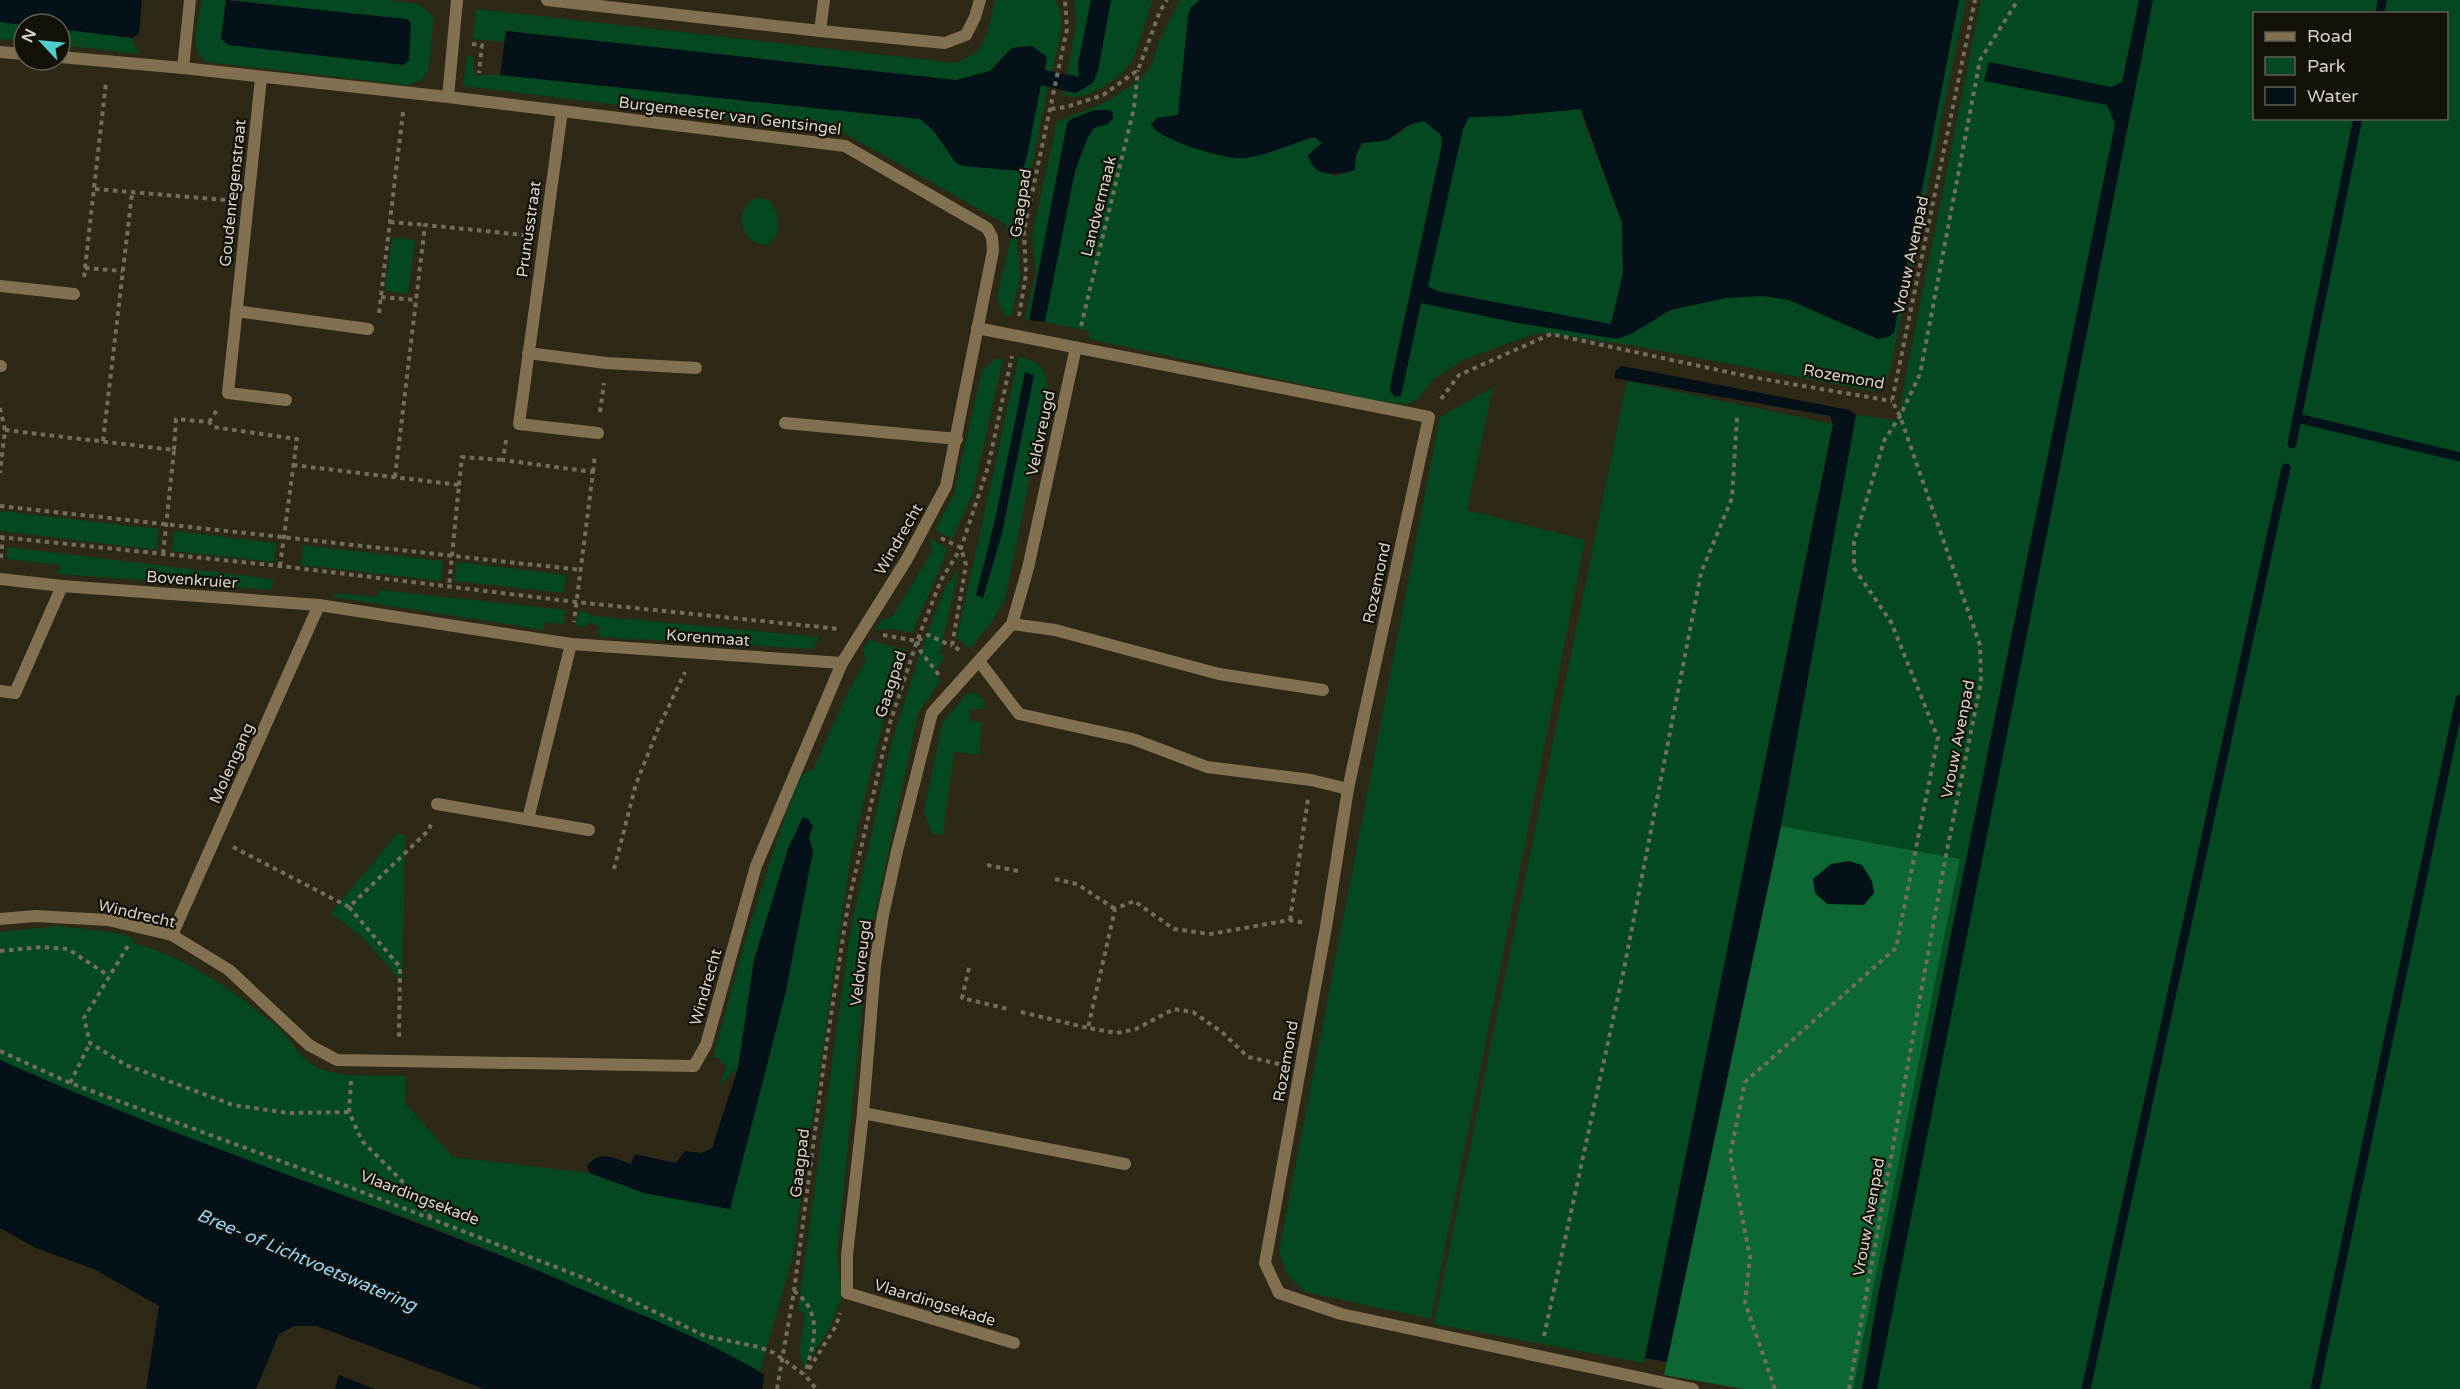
<svg xmlns="http://www.w3.org/2000/svg" width="2460" height="1389" viewBox="0 0 2460 1389" font-family="'Varela Round',sans-serif">
	<style>
		.green { fill: #034821; fill-rule: evenodd }
		.forest { fill: #0c6733 }
		.water { fill: #051118; fill-rule: evenodd }
		.pier { fill: #2e2816 }
		.lines { fill: none; stroke-linecap: round; stroke-linejoin: round }
		.stream { stroke: #051118; stroke-width: 9 }
		.path { stroke: #726d5e; stroke-width: 4; stroke-dasharray: 4.5 4.5; stroke-linecap: butt }
		.service { stroke: #817150; stroke-width: 12 }
		.minor { stroke: #817150; stroke-width: 12 }
		.labels { text-anchor: middle; stroke-width: 4.5; stroke-linejoin: round; paint-order: stroke }
		.street-label { font-size: 16px; fill: #d4d1c6; stroke: #141109 }
		.water-label { font-size: 18px; font-style: italic; fill: #91d5fb; stroke: #141109 }
	</style>
	<rect width="100%" height="100%" fill="#2e2816"/>
	<g class="green">
		<path d="M202,0h24l-5,39 186,-19 -174,-20h153l32,4 16,13 -6,55 -7,8 -14,5 -201,-23c-18,-12 -7,-43 -4,-62z"/>
		<path d="M995,0h61c12,21 1,49 -4,71l-7,-1 -34,-22 -21,23 -34,9 -450,-49 -1,11 -32,-3 3,-30 480,54 22,-12 10,-19z"/>
		<polygon points="1074,0 1091,0 1078,64 1079,77 1067,74 1077,22"/>
		<path d="M1111,0h42c-8,19 -13,46 -22,62 -10,17 -49,42 -68,33v-4l13,2 17,-10 5,-12z"/>
		<path d="M1180,0h20l-3,2 -19,113 -21,3 -6,7c7,15 78,36 95,33 23,-4 46,-14 68,-21l9,6 -7,27 20,6 19,-6 1,-15 6,-12c7,-1 16,-1 24,-3 14,-4 22,-18 38,-19l17,14 1,9 -52,243 1,6 4,4 6,-1 20,-93 97,20 115,10 37,-23 56,-12 37,-2 26,4 89,39 10,-2 6,-5 65,-332h7l-78,380 -7,10 -9,1 -236,-45 -90,-13 -12,1 -71,26 -29,19 -16,20 -11,5 -18,-1 -300,-64v-8l-44,-9c6,-29 30,-182 49,-194 4,-2 10,-3 14,-4l-13,-14 -24,9 -42,201 -4,-1 11,-46 -4,-37 25,-114 50,-21 36,-23 10,-16 6,-20z"/>
		<path d="M1981,0h479v1389h-607l107,-530 -179,-33 75,-411 43,6 3,-26zM2254,14h192v104h-192z"/>
		<polygon points="0,22 24,25 24,42 0,39"/>
		<polygon points="60,29 132,38 138,54 60,45"/>
		<polygon points="467,56 473,56 474,75 500,75 920,119 933,130 956,163 965,166 1021,171 1026,161 1041,85 1048,87 1017,238 1020,277 1011,317 1005,316 997,298 1011,238 1005,224 844,133 463,86"/>
		<polygon points="1581,109 1582,117 1622,223 1623,273 1611,325 1437,291 1427,286 1463,129 1469,117 1504,116"/>
		<path d="M756,198l14,2 7,14 1,19 -10,12c-27,1 -37,-35 -12,-47z"/>
		<polygon points="392,237 415,240 408,294 385,291"/>
		<path d="M1019,356c23,8 25,9 29,34l-43,209 -14,24 -21,26 -13,-11zM1034,375l-32,158 -19,65 -7,-4z"/>
		<polygon points="995,359 1003,359 973,493 952,539 935,530 954,494 982,371"/>
		<polygon points="1627,381 1833,424 1644,1363 1434,1324"/>
		<polygon points="1493,387 1467,510 1585,540 1431,1319 1305,1292 1288,1276 1279,1252 1440,417"/>
		<polygon points="0,511 159,529 156,550 0,531"/>
		<polygon points="174,531 276,543 274,562 172,551"/>
		<polygon points="930,538 948,549 912,633 896,629 875,630 880,621 893,616 932,552"/>
		<polygon points="303,545 443,561 441,581 301,565"/>
		<polygon points="7,547 273,579 272,590 58,574 60,565 7,559"/>
		<polygon points="457,562 566,575 564,593 454,581"/>
		<polygon points="959,568 940,652 945,657 934,673 941,680 918,713 868,948 837,1255 842,1296 830,1328 804,1367 799,1352 805,1314 798,1310 850,933 890,749 918,659 945,589"/>
		<polygon points="379,590 566,610 564,624 545,622 543,630 334,597 335,593 377,597"/>
		<polygon points="579,610 595,616 819,637 813,649 599,637 599,626 588,622 587,626 576,626"/>
		<path d="M870,638l5,4 32,8 -20,55 -36,150 -59,405 -32,111c-115,-55 -231,-107 -350,-152 -56,-21 -114,-40 -171,-61 -80,-29 -161,-63 -239,-98v-128l58,-6 60,7 18,6 -2,5c47,9 110,53 146,86 11,9 18,26 31,34 21,15 69,11 95,12l-1,27 48,54 136,16 55,20 86,16 56,-218 27,-140 -4,-13 4,-12 -10,-9 -15,32 -34,111 -16,108 -19,18 8,-21 -6,-2 -1,-4 -7,-2c27,-96 51,-191 89,-283l11,-4 35,-78 18,-32 -3,-10z"/>
		<polygon points="975,693 984,700 984,709 971,709 969,721 982,722 979,755 954,752 943,835 932,833 924,811 943,722 967,694"/>
		<polygon points="397,834 405,835 402,982 364,939 331,913"/>
	</g>
	<polygon class="forest" points="1781,826 1960,859 1853,1389 1744,1389 1664,1375"/>
	<g class="water">
		<polygon points="0,0 142,0 139,34 132,38 60,29 60,24 24,25 0,22"/>
		<polygon points="226,0 407,19 411,23 409,61 403,65 228,45 221,39"/>
		<polygon points="1091,0 1111,0 1098,71 1093,83 1075,93 1041,85 1026,161 1021,171 964,166 956,163 933,130 920,119 500,75 506,31 956,80 990,71 1012,48 1032,46 1047,57 1045,70 1079,77 1078,64"/>
		<path d="M1200,0h759l-65,333 -6,4 -10,2 -89,-39 -26,-4 -37,2 -56,12 -37,23 -16,6 -99,-16 -97,-20 -20,93 -6,1 -4,-4 -1,-6 52,-243 -1,-9 -17,-14 -16,4 -20,15 -26,3 -6,12 -1,15c-18,5 -42,9 -47,-15l14,-12 -8,-6c-22,7 -45,17 -68,21 -17,3 -88,-18 -95,-34l6,-6 21,-3 10,-99 3,-9zM1581,109l41,114 1,50 -12,51 -174,-33 -9,-5 35,-157 6,-12 35,-1z"/>
		<polygon points="2139,0 2153,0 1877,1389 1862,1389 1878,1295 2115,124 2107,105 1984,81 1989,62 2111,87 2122,82"/>
		<polygon points="1095,110 1109,110 1113,112 1113,118 1108,124 1094,128 1088,137 1075,171 1045,322 1029,320 1067,123 1071,119"/>
		<polygon points="1622,366 1849,410 1856,415 1781,826 1667,1362 1645,1358 1833,424 1830,416 1614,378 1616,370"/>
		<polygon points="1025,372 1034,375 1002,533 983,598 976,595 995,520"/>
		<path d="M803,817l5,2 5,7 -4,12 4,13 -27,140 -56,218 -86,-16 -54,-20 -3,-7c13,-17 27,-8 44,-2l4,-10 41,9 9,-12 17,2 10,-5 26,-80 16,-108 34,-111z"/>
		<polygon points="1849,861 1862,865 1872,881 1874,893 1864,905 1827,904 1815,893 1813,879 1831,864"/>
		<path d="M0,1060c193,87 396,148 590,233 63,27 141,56 195,96h-301l-167,-63h-23l-15,8 -23,55h-110l13,-83 -65,-37 -58,-21 -36,-20z"/>
		<polygon points="339,1375 375,1389 335,1389"/>
	</g>
	<polygon class="pier" points="765,1371 787,1387 787,1389 762,1389"/>
	<g class="lines">
		<g class="stream">
			<polyline points="2380,14 2382,0"/>
			<polyline points="2358,118 2297,418 2460,457"/>
			<polyline points="2292,444 2297,418"/>
			<polyline points="2086,1389 2286,468"/>
			<polyline points="2315,1389 2460,699"/>
		</g>
		<g class="path">
			<polyline points="472,44 482,45 479,73"/>
			<polyline points="1051,109 1066,107 1103,95 1138,70 1160,11 1167,0"/>
			<polyline points="95,189 226,200"/>
			<polyline points="390,222 425,225"/>
			<polyline points="85,268 123,271"/>
			<polyline points="84,277 106,82"/>
			<polyline points="381,297 416,300"/>
			<polyline points="379,313 403,112"/>
			<polyline points="1019,316 1026,274 1024,231 1067,29 1065,0"/>
			<polyline points="1081,326 1134,108 1138,70"/>
			<polyline points="1441,399 1459,375 1551,334 1751,377 1892,401"/>
			<polyline points="0,408 5,430 0,473"/>
			<polyline points="600,412 604,383"/>
			<polyline points="209,422 217,410"/>
			<polyline points="5,430 174,450 163,555"/>
			<polyline points="506,440 503,460 593,472 574,622"/>
			<polyline points="103,441 132,193"/>
			<polyline points="174,450 176,419 209,422 213,427 297,439 280,566"/>
			<polyline points="293,465 459,485 449,586"/>
			<polyline points="593,472 595,455"/>
			<polyline points="395,477 425,225 524,235"/>
			<polyline points="459,485 462,457 503,460"/>
			<polyline points="0,506 581,570"/>
			<polyline points="0,537 280,566 576,602 840,629"/>
			<polyline points="941,538 961,548 966,565 952,646 960,650"/>
			<polyline points="1,558 3,537"/>
			<polyline points="883,635 917,641 928,635 952,646"/>
			<polyline points="917,641 921,652 939,675"/>
			<polyline points="233,847 349,907 429,830 431,824"/>
			<polyline points="987,865 1018,871"/>
			<polyline points="614,869 636,784 658,729 685,672"/>
			<polyline points="1055,879 1077,884 1115,909"/>
			<polyline points="349,907 400,967 399,1040"/>
			<polyline points="1290,920 1308,799"/>
			<polyline points="128,946 84,1018 90,1043 126,1065 233,1105 288,1113 349,1112"/>
			<polyline points="0,951 42,947 68,949 109,976"/>
			<polyline points="969,968 962,998 1008,1009"/>
			<polyline points="1021,1012 1088,1028"/>
			<polyline points="0,1051 70,1083 313,1173 589,1280 705,1336 759,1347 774,1353 805,1375 816,1389"/>
			<polyline points="1279,1064 1248,1057 1223,1033 1193,1012 1174,1009 1136,1029 1117,1033 1088,1028 1115,909 1134,901 1174,929 1210,934 1290,920 1305,923"/>
			<polyline points="351,1081 349,1112 362,1141 413,1192 431,1218"/>
			<polyline points="70,1083 90,1043"/>
			<path d="M794,1291c30,22 20,52 11,83"/>
			<polyline points="1544,1336 1624,969 1701,573 1732,498 1737,417"/>
			<polyline points="809,1369 836,1326 840,1313"/>
			<polyline points="777,1389 794,1291 826,1048 848,905 889,726 917,641 941,580 961,548 988,467 1012,356"/>
			<polyline points="1775,1389 1745,1303 1750,1257 1730,1155 1745,1082 1896,948 1938,738 1891,622 1854,568 1854,542 1884,441 1900,416 1920,374 1980,60 2018,0"/>
			<polyline points="1849,1389 1945,860 1981,682 1980,645 1900,416 1892,401 1975,0"/>
		</g>
		<g class="service">
			<polyline points="820,31 824,0"/>
			<polyline points="785,423 957,439"/>
			<polyline points="863,1113 1125,1164"/>
			<polyline points="847,1293 1014,1343"/>
		</g>
		<g class="minor">
			<polyline points="547,0 820,31 945,43 966,35 975,17 980,0"/>
			<polyline points="0,52 24,54"/>
			<polyline points="183,68 190,0"/>
			<polyline points="261,78 228,393 286,400"/>
			<polyline points="448,97 457,0"/>
			<polyline points="562,111 519,424 598,433"/>
			<polyline points="0,286 74,294"/>
			<polyline points="236,311 368,329"/>
			<polyline points="977,328 1429,417 1348,789 1326,927 1265,1263 1279,1293 1341,1314 1693,1389"/>
			<polyline points="528,353 606,363 696,368"/>
			<polyline points="0,366 1,366"/>
			<polyline points="0,579 62,586 319,605 571,644 842,663"/>
			<polyline points="1012,624 1055,630 1219,674 1323,690"/>
			<polyline points="979,661 1019,714 1133,739 1207,767 1311,780 1348,789"/>
			<polyline points="0,691 15,693 62,586"/>
			<polyline points="437,804 589,830"/>
			<polyline points="528,819 571,644"/>
			<polyline points="0,919 35,916 108,920 172,935 229,970 309,1045 337,1060 694,1066 706,1045 756,866 842,663 907,559 946,486 993,251 992,237 987,228 845,146 448,97 183,68 60,57"/>
			<polyline points="172,935 319,605"/>
			<polyline points="847,1293 847,1255 863,1113 875,966 883,915 897,851 932,713 1012,624 1028,568 1076,347"/>
		</g>
	</g>
	<g class="labels">
		<g class="street-label">
			<text transform="translate(730 115) rotate(7)" y="6">Burgemeester van Gentsingel</text>
			<text transform="translate(232 193) rotate(-84)" y="6">Goudenregenstraat</text>
			<text transform="translate(1020 203) rotate(-81)" y="6">Gaagpad</text>
			<text transform="translate(1098 206) rotate(-76)" y="6">Landvermaak</text>
			<text transform="translate(528 229) rotate(-82)" y="6">Prunusstraat</text>
			<text transform="translate(1910 255) rotate(-78)" y="6">Vrouw Avenpad</text>
			<text transform="translate(1844 376) rotate(10)" y="6">Rozemond</text>
			<text transform="translate(1040 433) rotate(-78)" y="6">Veldvreugd</text>
			<text transform="translate(898 539) rotate(-60)" y="6">Windrecht</text>
			<text transform="translate(192 579) rotate(4)" y="6">Bovenkruier</text>
			<text transform="translate(1376 583) rotate(-78)" y="6">Rozemond</text>
			<text transform="translate(708 637) rotate(4)" y="6">Korenmaat</text>
			<text transform="translate(890 684) rotate(-72)" y="6">Gaagpad</text>
			<text transform="translate(1957 739) rotate(-79)" y="6">Vrouw Avenpad</text>
			<text transform="translate(231 763) rotate(-66)" y="6">Molengang</text>
			<text transform="translate(137 913) rotate(13)" y="6">Windrecht</text>
			<text transform="translate(860 963) rotate(-83)" y="6">Veldvreugd</text>
			<text transform="translate(705 987) rotate(-74)" y="6">Windrecht</text>
			<text transform="translate(1285 1061) rotate(-80)" y="6">Rozemond</text>
			<text transform="translate(799 1163) rotate(-83)" y="6">Gaagpad</text>
			<text transform="translate(420 1197) rotate(21)" y="6">Vlaardingsekade</text>
			<text transform="translate(1868 1217) rotate(-80)" y="6">Vrouw Avenpad</text>
			<text transform="translate(935 1302) rotate(17)" y="6">Vlaardingsekade</text>
		</g>
		<g class="water-label">
			<text transform="translate(307 1260) rotate(23)" y="6">Bree- of Lichtvoetswatering</text>
		</g>
	</g>
	<rect x="2253" y="12" width="195" height="108" fill="#141109" stroke="#615e55" stroke-width="1.5"/>
	<rect x="2265" y="32" width="30" height="9" fill="#817150" stroke="#615e55" stroke-width="1.5"/>
	<text x="2307" y="42" font-size="18" fill="#d4d1c6">Road</text>
	<rect x="2265" y="57" width="30" height="18" fill="#034821" stroke="#615e55" stroke-width="1.5"/>
	<text x="2307" y="72" font-size="18" fill="#d4d1c6">Park</text>
	<rect x="2265" y="87" width="30" height="18" fill="#051118" stroke="#615e55" stroke-width="1.5"/>
	<text x="2307" y="102" font-size="18" fill="#d4d1c6">Water</text>
	<g transform="translate(42 42) rotate(296)"><circle r="28" fill="#141109" stroke="#615e55" stroke-width="1.5"/>
	<path d="M0-4.5L10 22L0 15L-10 22Z" fill="#53cdcb"/>
	<text y="-9" font-size="16" font-weight="bold" text-anchor="middle" fill="#d4d1c6">N</text>
	</g>
</svg>
